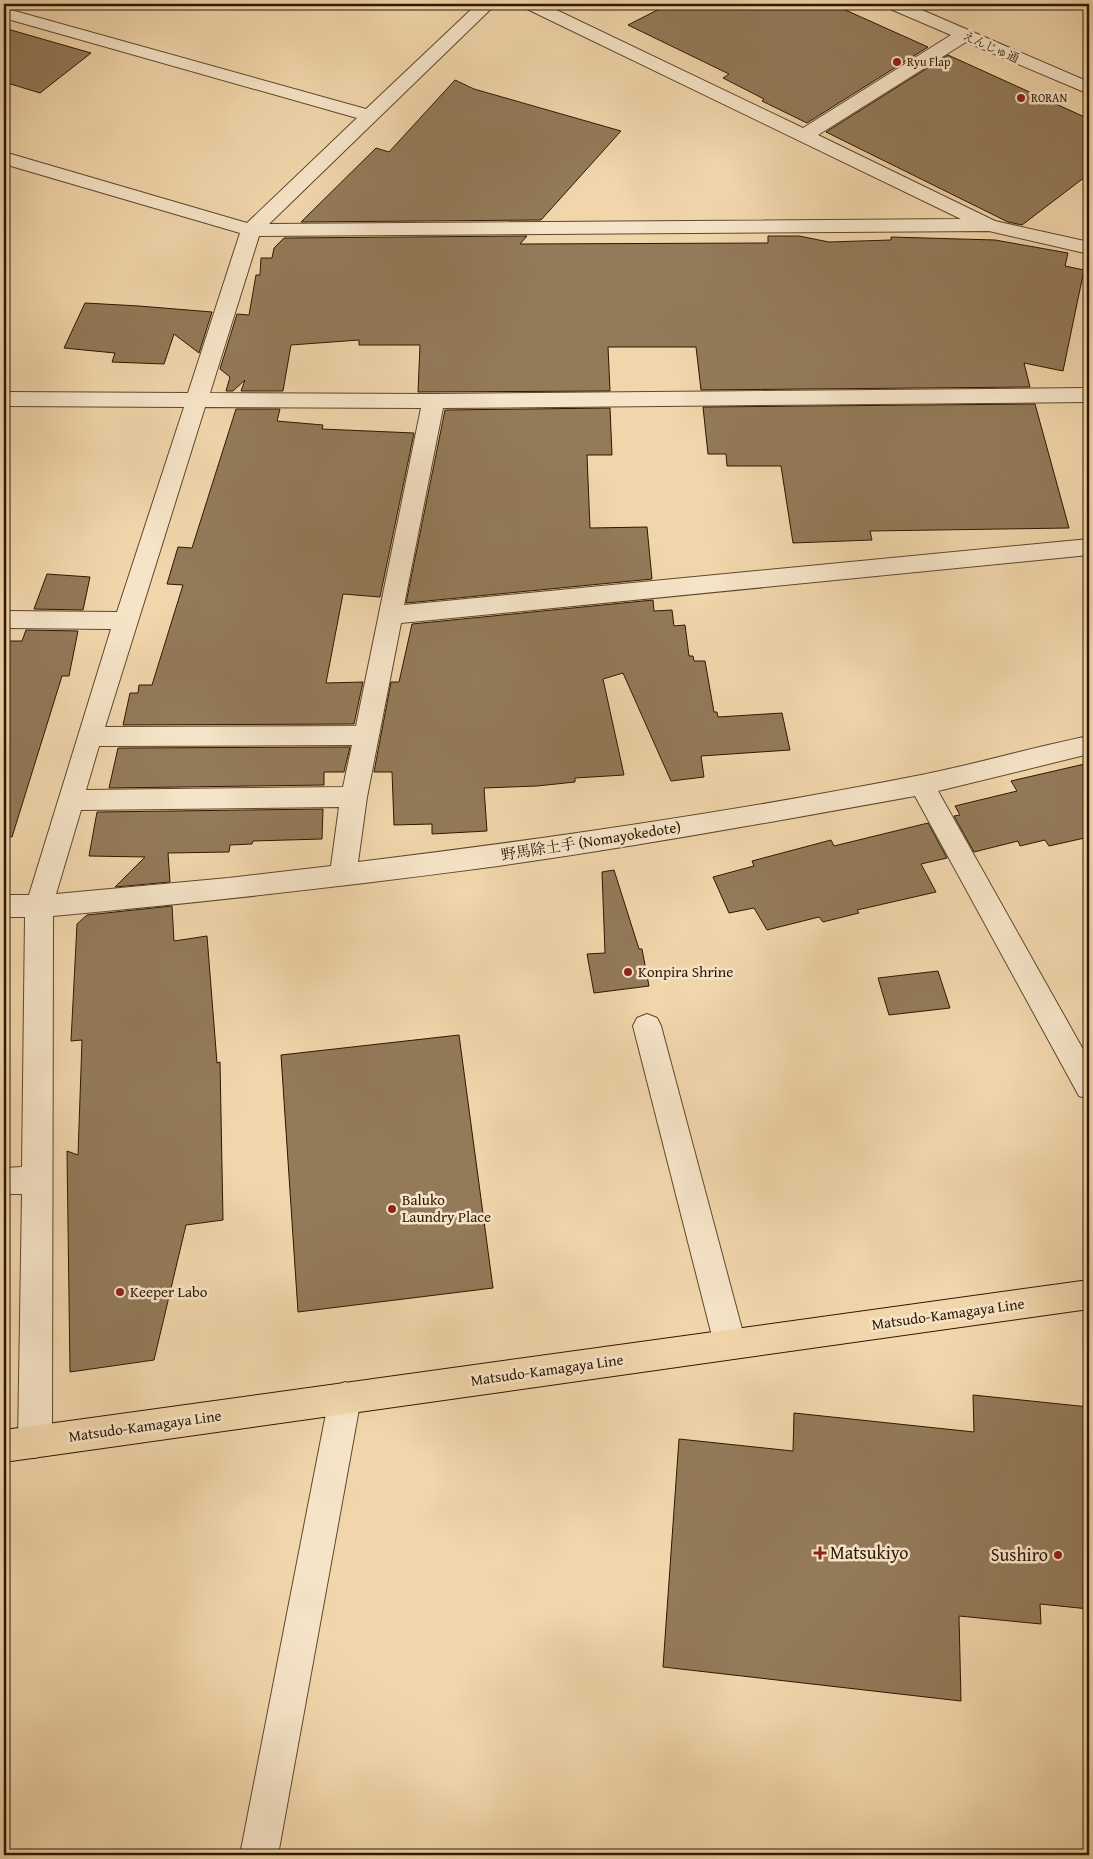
<svg xmlns="http://www.w3.org/2000/svg" width="1093" height="1859" viewBox="0 0 1093 1859" font-family="'Gentium Book Plus','Noto Serif JP',serif">
	<style>
		.building { fill: #937a59; stroke: #2e1700 }
		.lines { fill: none; stroke-linecap: round; stroke-linejoin: round }
		.minor-casing { stroke: #5f472b; stroke-width: 2 }
		.major-casing { stroke: #2e1700; stroke-width: 2 }
		.minor { fill: #f6e4c8; fill-rule: evenodd }
		.major { fill: #f1d6ab; fill-rule: evenodd }
		.poi-dot { fill: #8f2418; stroke: #f6e4c8; stroke-width: 2 }
		.labels { text-anchor: middle; stroke-width: 5; stroke-linejoin: round; paint-order: stroke }
		.far-street-label { font-size: 12px; fill: #2e1700; stroke: #f6e4c8 }
		.far-poi-label { font-size: 12px; fill: #2e1700; stroke: #f6e4c8; text-anchor: start }
		.street-label { font-size: 15px; fill: #2e1700; stroke: #f6e4c8 }
		.poi-label { font-size: 15px; fill: #2e1700; stroke: #f6e4c8; text-anchor: start }
		.near-poi-label { font-size: 18px; fill: #2e1700; stroke: #f6e4c8; text-anchor: start }
	</style>
	<rect width="100%" height="100%" fill="#f1d6ab"/>
	<filter id="stains"><feTurbulence type="fractalNoise" baseFrequency=".004" numOctaves="4"/><feColorMatrix values="0 0 0 0 .2 0 0 0 0 .09 0 0 0 0 .02 0 0 0 .5 -.17"/></filter>
	<radialGradient id="worn" r=".72"><stop offset=".6" stop-color="#630" stop-opacity="0"/><stop offset="1" stop-color="#630" stop-opacity=".3"/></radialGradient>
	<g class="building">
		<polygon points="669,4 832,4 928,47 807,123 762,101 764,99 723,78 729,74 628,25"/>
		<polygon points="4,28 91,53 40,93 4,82"/>
		<polygon points="948,55 1089,119 1089,174 1022,225 1008,222 826,132"/>
		<polygon points="455,80 474,89 621,131 541,220 301,222 376,148 389,152"/>
		<polygon points="527,236 520,244 768,243 768,236 799,236 829,242 891,240 891,237 995,240 1068,253 1065,266 1084,270 1063,371 1024,363 1030,387 701,390 696,347 608,347 610,391 418,392 420,345 359,345 359,340 291,345 283,391 241,391 245,380 233,391 226,391 230,377 220,369 237,314 249,315 256,275 260,275 261,258 272,258 274,248 284,238"/>
		<polygon points="85,303 139,306 212,312 199,353 174,334 164,364 112,362 115,353 64,348"/>
		<polygon points="1035,404 1069,528 870,531 872,540 793,543 781,466 727,466 726,454 708,454 703,407"/>
		<polygon points="610,408 612,455 587,455 590,528 647,527 652,579 406,603 445,410"/>
		<polygon points="236,409 280,409 277,421 323,425 322,429 414,433 380,597 343,594 326,683 363,682 354,724 123,725 130,693 138,693 139,685 152,685 183,585 167,584 178,547 192,548"/>
		<polygon points="47,574 90,577 83,610 34,609"/>
		<polygon points="653,600 654,611 672,610 674,626 685,625 689,656 693,656 694,661 705,661 714,712 717,712 718,717 782,713 790,750 701,756 704,777 671,781 623,673 603,679 624,775 575,778 575,782 537,786 484,788 487,831 432,834 432,824 394,825 392,772 374,772 391,682 399,682 412,624"/>
		<polygon points="26,630 78,631 69,676 62,676 12,837 4,836 4,641 22,641"/>
		<polygon points="350,747 344,772 324,772 324,785 109,788 118,748"/>
		<polygon points="1089,763 1089,837 1049,846 1045,840 1020,846 1018,841 974,852 954,816 960,815 955,806 1017,791 1011,781"/>
		<polygon points="323,809 322,839 253,841 252,844 230,845 229,852 168,853 170,882 115,887 145,857 89,856 97,812"/>
		<polygon points="928,823 947,858 921,864 936,892 857,910 859,913 823,922 819,917 767,930 754,908 729,913 713,877 754,866 752,861 831,840 834,846"/>
		<polygon points="614,870 639,949 642,949 649,986 594,993 587,954 605,953 602,872"/>
		<polygon points="172,906 174,941 207,936 217,1063 220,1062 223,1220 186,1225 154,1360 70,1372 67,1151 78,1155 82,1040 71,1041 77,924 87,915"/>
		<polygon points="938,971 950,1008 889,1015 878,978"/>
		<polygon points="459,1035 493,1288 298,1312 281,1055"/>
		<polygon points="973,1395 1089,1407 1089,1609 1040,1604 1041,1624 959,1616 961,1701 663,1667 679,1439 793,1451 794,1413 974,1432"/>
	</g>
	<g class="lines">
		<defs>
			<g id="minor">
				<path d="M477,4h19l-227,220 692,-5 -436,-211 -3,-4h22l259,124 148,-93 -63,-27 -3,-4h23l181,78v12l-123,-52 -148,93 177,86 94,21v12l-100,-23 -730,5 -49,157 223,1 656,-6v14l-646,6 -39,197 685,-66v16l-688,68 -34,174 -9,65c188,-23 376,-50 563,-87 56,-11 112,-28 168,-39v18l-151,37 151,269v39l-10,-3 -164,-300c-144,26 -287,52 -432,72 -143,19 -286,35 -430,48l-1,526 -5,11 -12,5 -12,-5 -5,-11 4,-248h-18v-26l18,-1 3,-250h-21v-22h25l82,-266 -107,-1v-17l113,1 67,-205 -180,-1v-14l184,1 52,-160 -236,-69v-12l243,71 110,-105 -353,-100v-10l362,101zM205,407l216,1 -65,318 -251,1zM352,745l-9,42 -257,3 13,-44zM339,807l-8,59 -103,12 -172,16 25,-84z"/>
				<polygon points="647,1014 657,1018 661,1026 746,1344 741,1355 730,1359 719,1355 714,1344 633,1026 637,1018"/>
				<polygon points="345,1382 357,1387 361,1398 278,1855 240,1855 329,1398 333,1387"/>
			</g>
			<polygon id="major" points="1089,1280 1089,1309 4,1462 4,1430"/>
		</defs>
		<use href="#minor" class="minor-casing"/>
		<use href="#major" class="major-casing"/>
		<use href="#minor" class="minor"/>
		<use href="#major" class="major"/>
	</g>
	<g class="poi-dot">
		<circle cx="897" cy="62" r="5"/>
		<circle cx="1021" cy="98" r="5"/>
		<circle cx="628" cy="972" r="5"/>
		<circle cx="392" cy="1209" r="5"/>
		<circle cx="120" cy="1292" r="5"/>
		<path d="M817.5 1545.5h5v5h5v5h-5v5h-5v-5h-5v-5h5z"/>
		<circle cx="1058" cy="1555" r="5"/>
	</g>
	<g class="labels">
		<g class="far-street-label">
			<text transform="translate(991 47) rotate(24)" y="4">えんじゅ通</text>
		</g>
		<g class="far-poi-label">
			<text x="907" y="66">Ryu Flap</text>
			<text x="1031" y="102">RORAN</text>
		</g>
		<g class="street-label">
			<text transform="translate(591 841) rotate(-9)" y="5">野馬除土手 (Nomayokedote)</text>
			<text transform="translate(948 1314) rotate(-8)" y="5">Matsudo-Kamagaya Line</text>
			<text transform="translate(547 1370) rotate(-8)" y="5">Matsudo-Kamagaya Line</text>
			<text transform="translate(145 1426) rotate(-8)" y="5">Matsudo-Kamagaya Line</text>
		</g>
		<g class="poi-label">
			<text x="638" y="977">Konpira Shrine</text>
			<text x="402" y="1205">Baluko<tspan x="402" dy="17">Laundry Place</tspan></text>
			<text x="130" y="1297">Keeper Labo</text>
		</g>
		<g class="near-poi-label">
			<text x="830" y="1559">Matsukiyo</text>
			<text x="1048" y="1561" text-anchor="end">Sushiro</text>
		</g>
	</g>
	<rect width="1093" height="1859" fill="none" stroke="#f1d6ab" stroke-width="20"/>
	<rect x="5" y="5" width="1083" height="1849" fill="none" stroke="#2e1700" stroke-width="2.5"/>
	<rect x="10" y="10" width="1073" height="1839" fill="none" stroke="#2e1700"/>
	<rect width="100%" height="100%" filter="url(#stains)"/>
	<rect width="100%" height="100%" fill="url(#worn)"/>
</svg>
